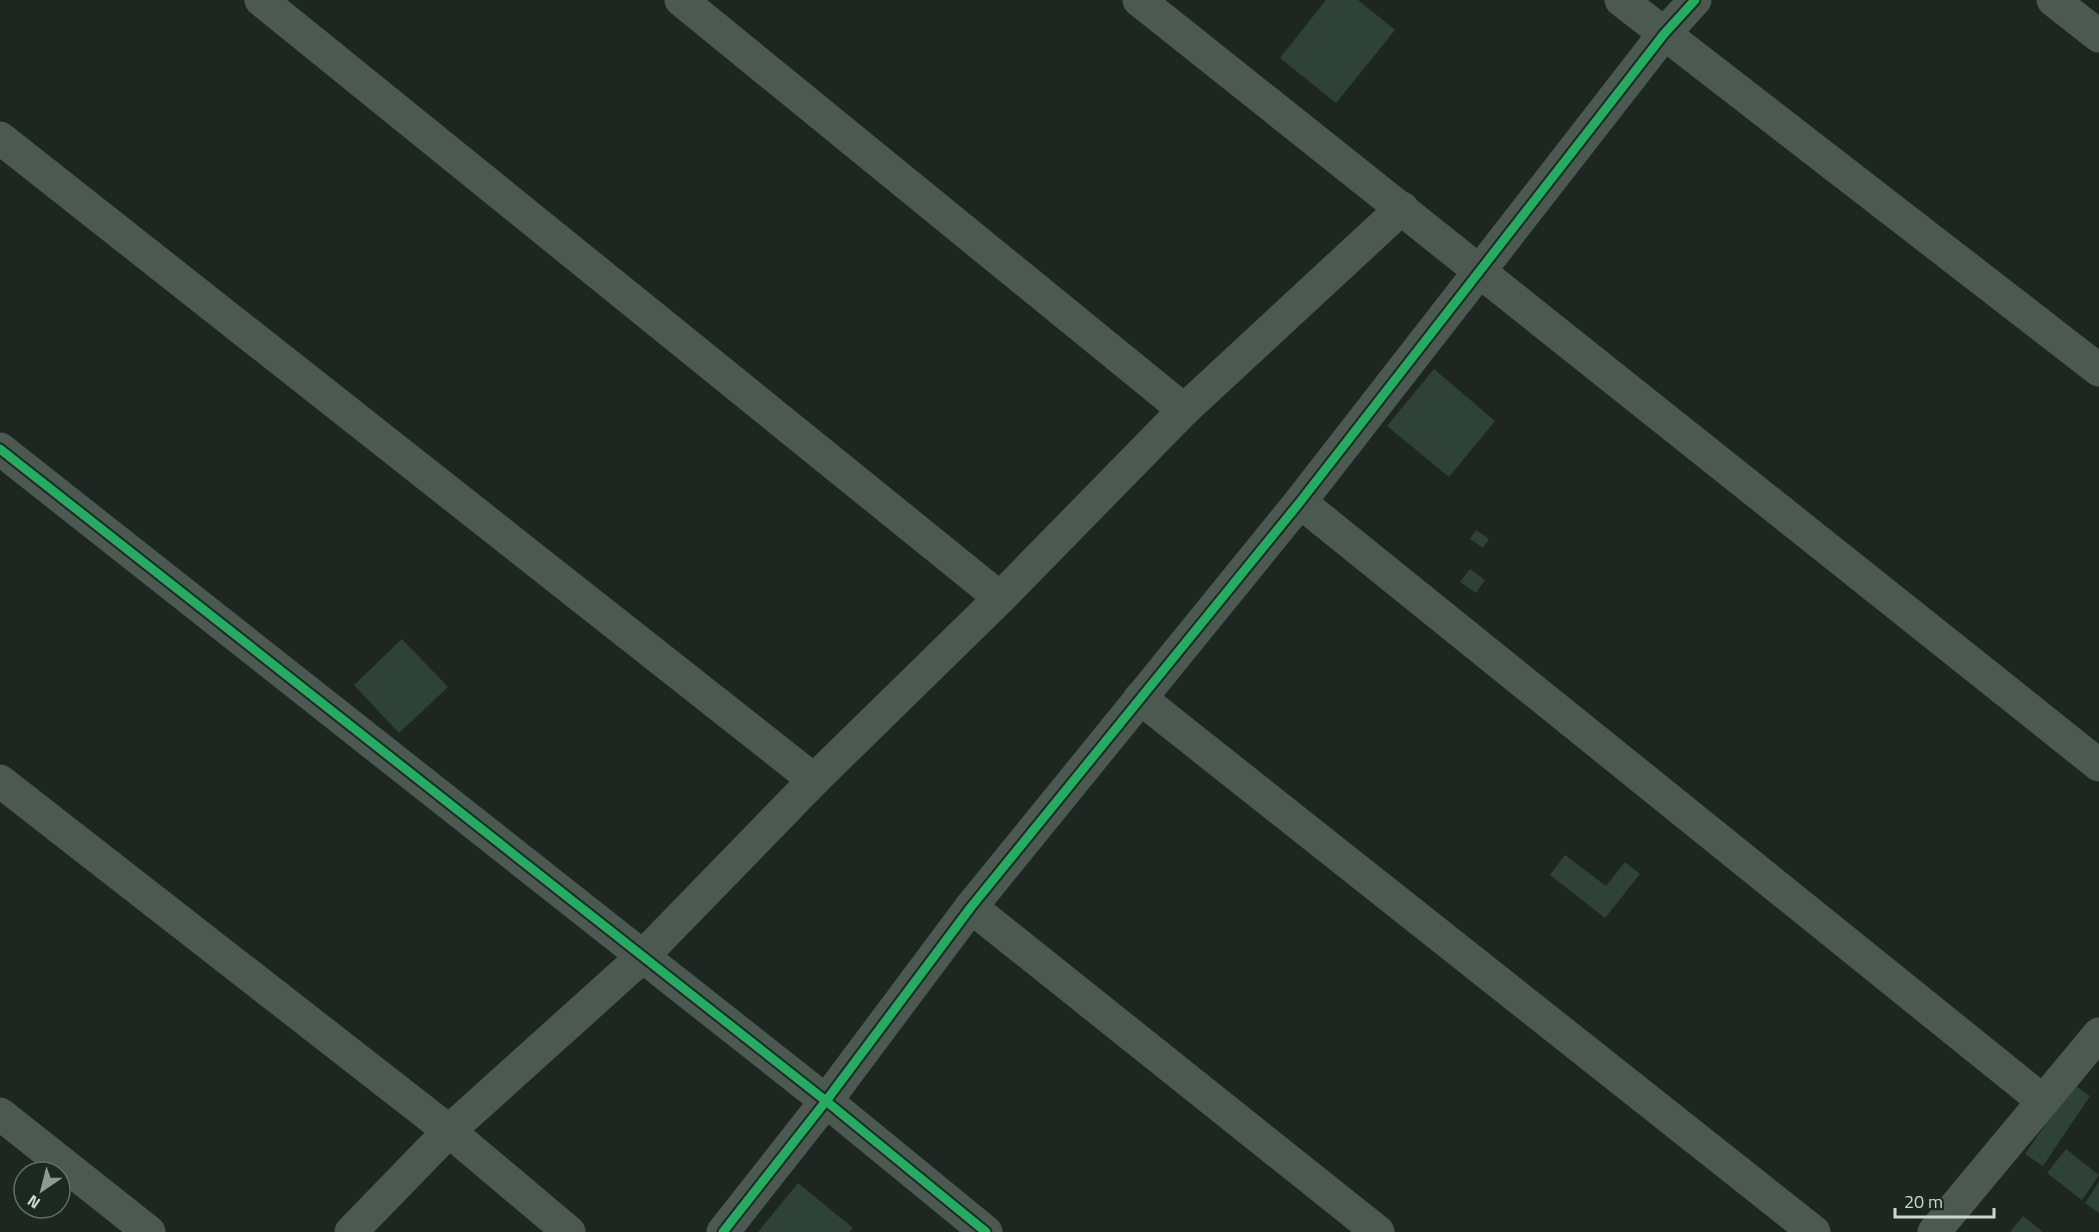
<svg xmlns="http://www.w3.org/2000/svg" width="2099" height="1232" viewBox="0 0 2099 1232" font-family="'Titillium Web',sans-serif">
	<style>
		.building { fill: #2f4238 }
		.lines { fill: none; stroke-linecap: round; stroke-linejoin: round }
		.street { stroke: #4c5951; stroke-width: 33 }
		.cycleway-casing { stroke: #1a2a20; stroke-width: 13 }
		.cycleway { stroke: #26ab63; stroke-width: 9 }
	</style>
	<rect width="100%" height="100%" fill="#1e2621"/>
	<g class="building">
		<polygon points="1326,0 1358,0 1395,30 1336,103 1280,58"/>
		<polygon points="1434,369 1495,421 1449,477 1387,426"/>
		<polygon points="1476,530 1489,539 1483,548 1470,539"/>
		<polygon points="1470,569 1485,580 1476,593 1460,582"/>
		<polygon points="402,639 448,687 399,733 354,685"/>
		<polygon points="1565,855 1606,886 1625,862 1640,874 1605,918 1550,875"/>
		<polygon points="2073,1084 2090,1096 2043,1166 2025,1154"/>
		<polygon points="2066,1149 2099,1175 2082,1200 2047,1173"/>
		<polygon points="2099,1182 2099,1213 2085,1203"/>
		<polygon points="798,1183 853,1228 849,1232 758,1232"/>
		<polygon points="2023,1216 2043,1232 2010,1232"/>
	</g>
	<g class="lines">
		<g class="street">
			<polyline points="261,0 1000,598"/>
			<polyline points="681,0 1184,410"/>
			<polyline points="1139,0 2099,765"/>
			<polyline points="1621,0 2099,370"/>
			<polyline points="2053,0 2099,36"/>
			<polyline points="0,138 814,780"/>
			<polyline points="0,449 826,1101 986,1232"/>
			<polyline points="1300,502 2043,1101"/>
			<polyline points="1140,698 1814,1232"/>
			<polyline points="0,781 449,1131 569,1232"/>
			<polyline points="971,907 1378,1232"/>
			<polyline points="0,1114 149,1232"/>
			<polyline points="351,1232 449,1131 642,957 814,780 1000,598 1184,410 1402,208"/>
			<polyline points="723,1232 826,1101 971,907 1300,502 1664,34 1695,0"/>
			<polyline points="1934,1232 2099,1034"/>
		</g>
		<defs>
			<g id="cycleway">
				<polyline points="0,449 826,1101 986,1232"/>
				<polyline points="723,1232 826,1101 971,907 1300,502 1664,34 1695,0"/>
			</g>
		</defs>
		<use href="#cycleway" class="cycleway-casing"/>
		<use href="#cycleway" class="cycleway"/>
	</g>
	<g transform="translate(42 1190) rotate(215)"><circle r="28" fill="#1a2a20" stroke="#626f66" stroke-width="1.5"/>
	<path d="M0-4.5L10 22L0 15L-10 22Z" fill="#909993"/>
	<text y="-9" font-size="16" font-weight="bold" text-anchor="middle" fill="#cdd7d0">N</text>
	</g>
	<path d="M1895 1208v9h99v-9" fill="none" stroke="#cdd7d0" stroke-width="3"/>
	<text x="1904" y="1208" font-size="18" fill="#cdd7d0" stroke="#1a2a20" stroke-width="4.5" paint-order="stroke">20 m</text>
</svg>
